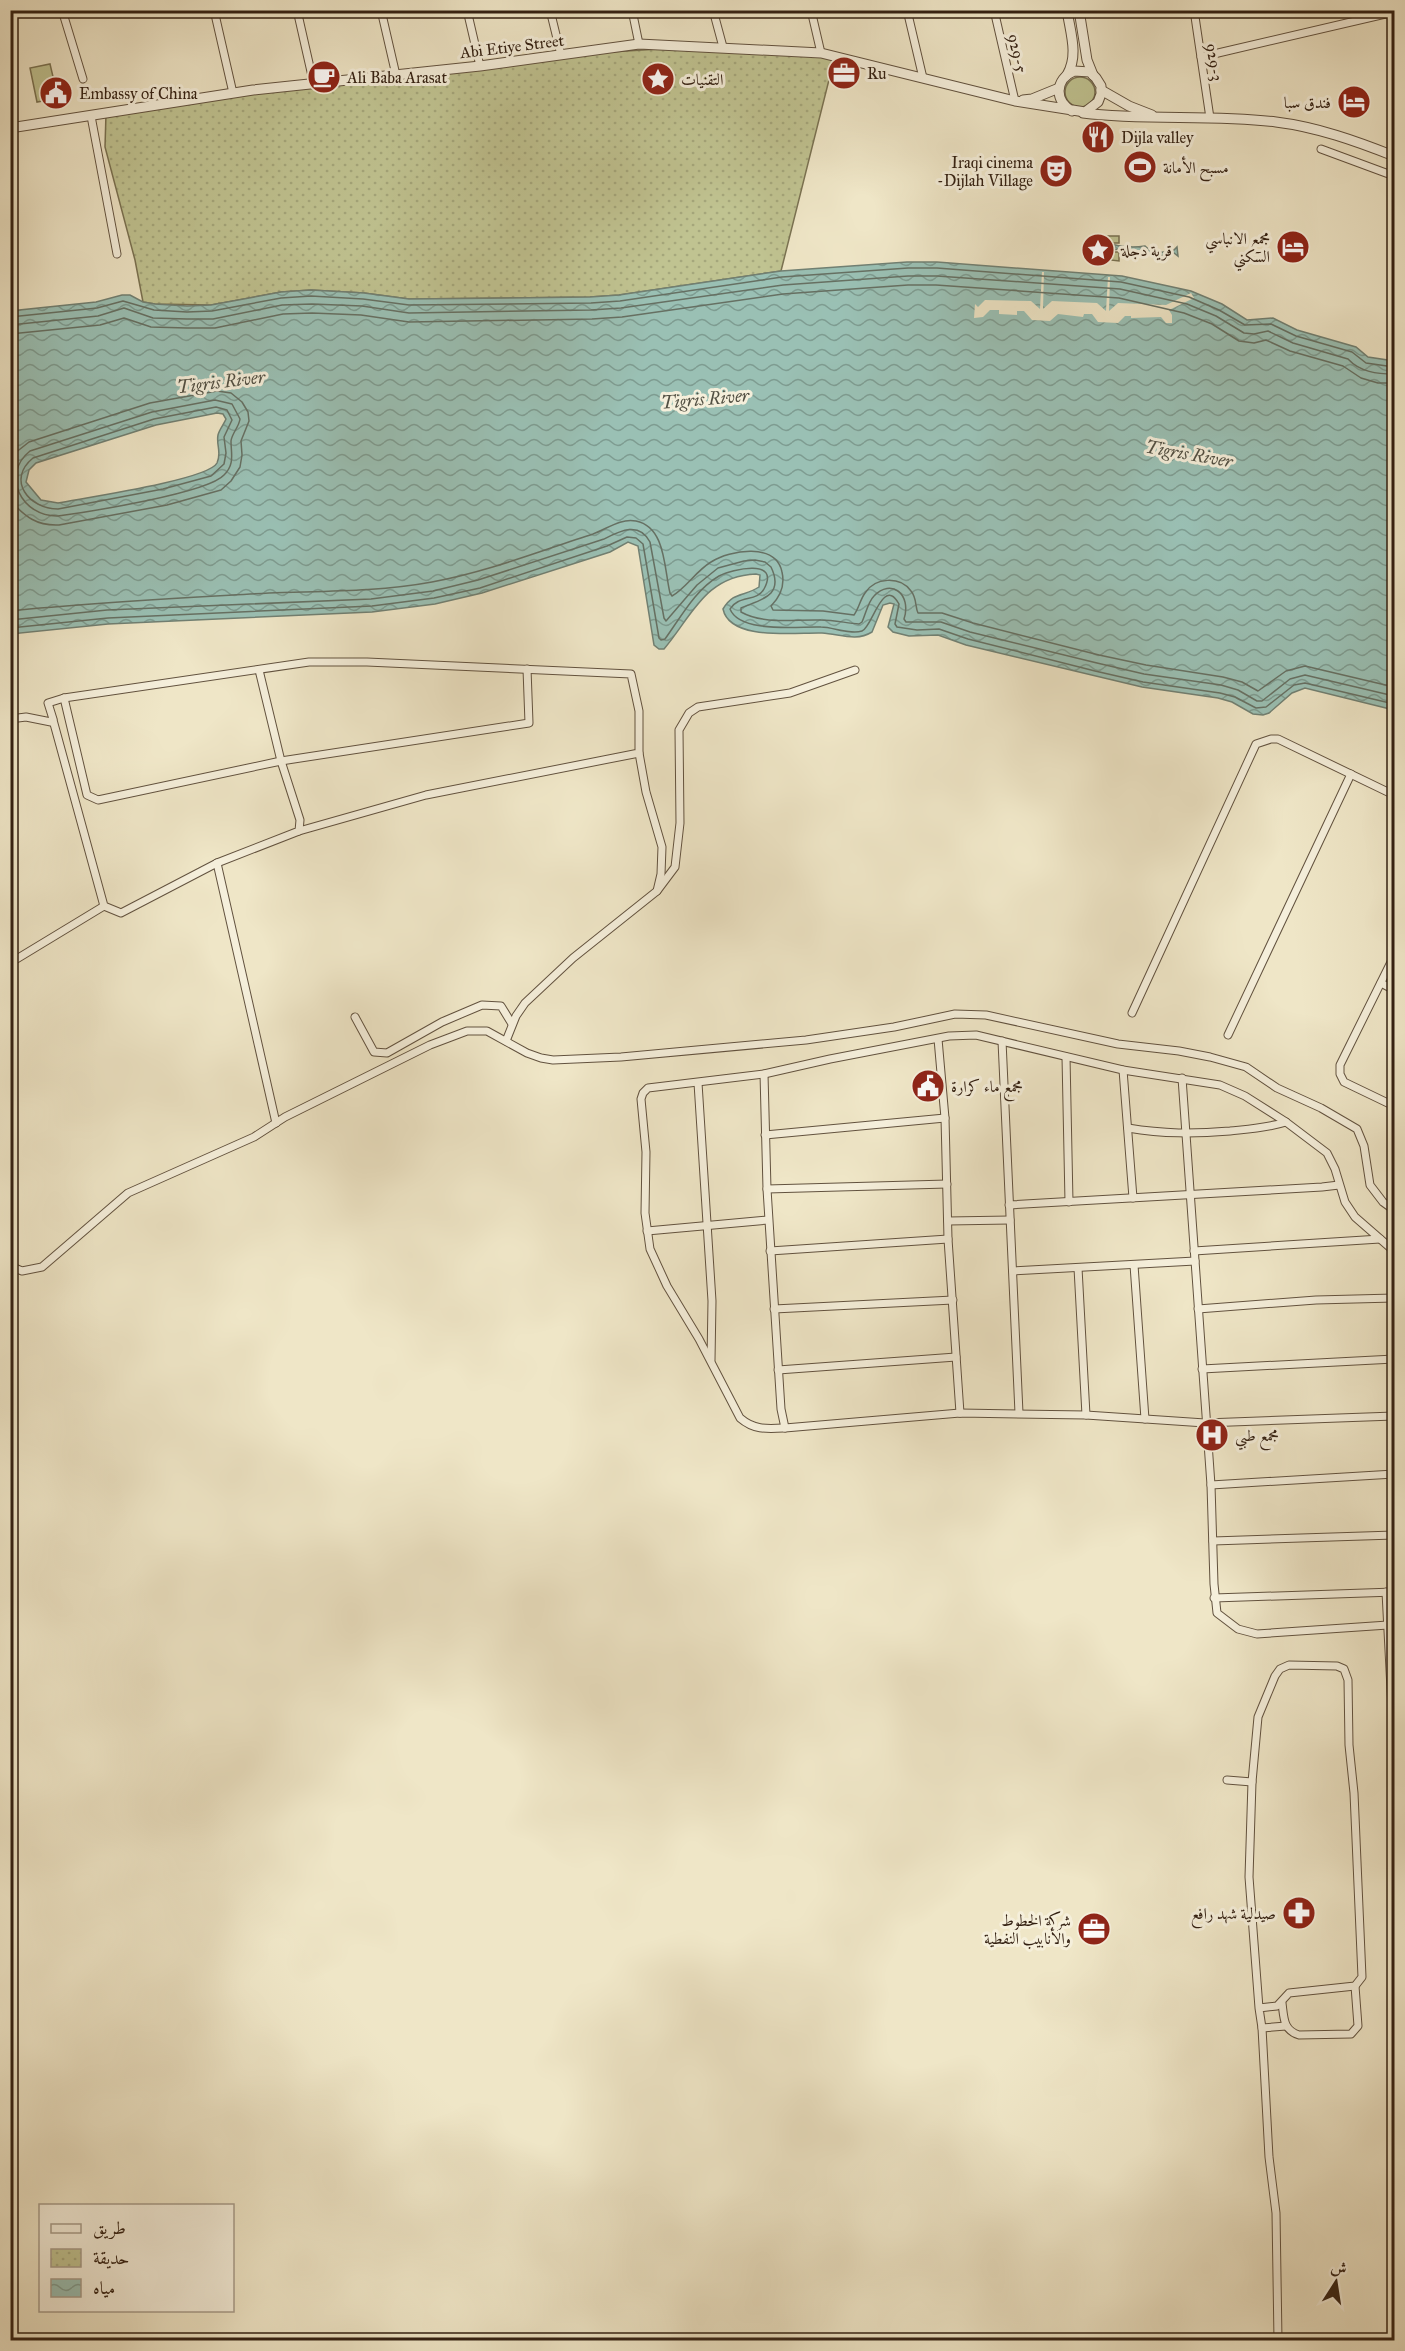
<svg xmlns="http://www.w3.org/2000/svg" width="1405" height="2351" viewBox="0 0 1405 2351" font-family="'IM FELL Great Primer',Amiri,serif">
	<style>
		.grass { fill: #c0c391; stroke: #7a7252; stroke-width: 1.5 }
		.park { fill: url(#park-dots); stroke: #7a7252; stroke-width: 1.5 }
		.water { fill: url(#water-waves); stroke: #718073; stroke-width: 1.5; fill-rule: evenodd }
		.pier { fill: #efe6c7 }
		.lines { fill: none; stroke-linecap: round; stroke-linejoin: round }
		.shore { stroke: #667063; stroke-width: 1.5 }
		.minor-casing { stroke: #62523f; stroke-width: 9 }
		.tertiary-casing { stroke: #62523f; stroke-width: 11 }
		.minor { stroke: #f5efdb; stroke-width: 7 }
		.tertiary { stroke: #f5efdb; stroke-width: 9 }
		.labels { text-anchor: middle; stroke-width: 6; stroke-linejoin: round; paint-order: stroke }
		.street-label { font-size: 16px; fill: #332012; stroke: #f5efdb }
		.poi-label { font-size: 16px; fill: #332012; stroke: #f5efdb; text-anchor: start }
		.water-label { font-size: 18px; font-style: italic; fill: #525043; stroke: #f5efdb }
	</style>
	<defs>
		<pattern id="park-dots" width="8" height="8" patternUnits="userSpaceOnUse" patternTransform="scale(1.5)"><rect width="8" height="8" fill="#c0c391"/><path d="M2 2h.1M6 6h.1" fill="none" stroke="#a5a77c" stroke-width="1.8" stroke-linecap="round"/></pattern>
		<pattern id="water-waves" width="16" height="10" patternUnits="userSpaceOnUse" patternTransform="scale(1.5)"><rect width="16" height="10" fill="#9ac0b4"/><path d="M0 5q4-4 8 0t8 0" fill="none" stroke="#7e9c91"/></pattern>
	</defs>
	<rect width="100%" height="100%" fill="#efe6c7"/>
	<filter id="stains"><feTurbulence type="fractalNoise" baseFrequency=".00333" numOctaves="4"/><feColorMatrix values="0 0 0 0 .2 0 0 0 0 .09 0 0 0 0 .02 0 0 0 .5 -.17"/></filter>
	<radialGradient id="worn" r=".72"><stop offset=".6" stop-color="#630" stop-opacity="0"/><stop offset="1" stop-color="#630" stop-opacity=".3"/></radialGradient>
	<g class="grass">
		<polygon points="50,64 58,98 37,102 30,68"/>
		<circle cx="1080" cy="92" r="15"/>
		<polygon points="1093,236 1119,236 1119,243 1113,243 1110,240 1103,238 1098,242 1097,246 1094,247"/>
		<path d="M1094,248h3c2,9 10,11 16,4h6v9l-25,-3z"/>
	</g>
	<polygon class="park" points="708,46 835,56 781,271 619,295 590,297 409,299 364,293 311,290 281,292 211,305 155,304 143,302 135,260 105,147 106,114 253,90 561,55"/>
	<g class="water">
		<path d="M1104,242c12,4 28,6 41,4 7,8 20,7 29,4l3,-3 1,9 -4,-3 -16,3 -10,-2 -4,3 -4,-1c-12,-10 -24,-7 -37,-4l-2,-3z"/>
		<path d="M907,262h30l185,14 69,15 31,13 25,16 26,-2 24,12 59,17 12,10 26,4v349l-89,-22 -13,5 -23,20 -6,2 -10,-1 -21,-12 -14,-4 -76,-11 -176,-42 -28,-10 -29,1 -16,-4 -5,-5 6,-23 -4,-1 -7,2 -11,27c-16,10 -32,2 -50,1 -24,-1 -92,9 -99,-24 11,-18 21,-12 36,-22l1,-12 -4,-1c-51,2 -64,42 -92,75h-5l-5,-4 -16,-99 -10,-4 -18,10 -128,41 -47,11 -63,8 -264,12 -97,10 -1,-323 86,-9 26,-7h8l13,7 12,2 32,2 24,-1 70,-13 30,-2 53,3 45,6 181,-2 29,-2 162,-24zM217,413l6,1 3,5c-2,5 -7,11 -8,16 -2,10 4,18 -1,28 -9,17 -134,35 -159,40l-17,-3 -15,-18 3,-12 7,-7 120,-38z"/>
	</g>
	<polygon class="pier" points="1042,272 1044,272 1043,309 1052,301 1097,303 1106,311 1108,277 1110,277 1109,311 1118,303 1166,305 1191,293 1194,298 1169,310 1172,315 1172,323 1166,323 1161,317 1131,318 1131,316 1125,316 1118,323 1098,322 1092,314 1084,314 1083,317 1058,314 1050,321 1032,320 1024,311 1017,311 1017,315 999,314 999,310 990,310 983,317 974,318 975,304 978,307 985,300 1031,301 1040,309"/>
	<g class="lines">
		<g class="shore">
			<polyline points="10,317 97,308 123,301 154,310 187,312 212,311 281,298 311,296 363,299 409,305 591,303 620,301 782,277 908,268 937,268 1121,282 1189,297 1219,310 1245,325 1271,324 1296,336 1352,352 1366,363 1394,367"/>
			<path d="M10,325l88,-9 26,-8 29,10 34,1h26l69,-14 30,-1 50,2 47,7 182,-3 30,-2 162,-23 125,-9h29l183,13 67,15 29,12 28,17 10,1 14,-3 25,12 55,16c12,13 29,15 46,15"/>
			<polyline points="10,334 100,325 124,318 151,327 187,328 215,328 283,314 312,313 361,315 409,322 592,319 622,317 783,294 908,285 936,285 1119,298 1184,313 1212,324 1239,341 1254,343 1266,340 1290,351 1343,366 1361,378 1378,383 1394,383"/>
			<path d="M215,400l17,4 8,15c-1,8 -8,14 -9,22 0,13 4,23 -7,34 -16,18 -136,37 -166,41 -36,1 -58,-41 -28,-65l122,-39z"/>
			<path d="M216,407l11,3 5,10 -8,17 2,16 -2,11 -13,12 -48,13 -105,20c-29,0 -52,-29 -25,-51l121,-39z"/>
			<path d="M10,457l19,-15 121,-39 67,-12 14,2 11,9 6,10 1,9 -8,20 1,14 -2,12 -9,14 -10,9 -54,15 -108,20c-22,1 -34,-8 -49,-25"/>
			<path d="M10,611c87,-9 172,-13 259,-18 54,-2 109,-1 163,-11 55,-10 108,-31 161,-48 14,-5 27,-16 43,-13 30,6 28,48 34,72l2,3c14,-8 24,-25 39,-34 19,-12 65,-20 71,10 3,13 -2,25 -11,34l2,4 50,1 31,4c5,-7 6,-15 11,-22 10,-16 35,-17 46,-2 6,7 4,16 7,22h24l31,10 126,32 47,10 77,12 19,5 16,9 28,-20 19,-5 89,21"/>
			<path d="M10,620l97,-10 264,-11 62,-8 45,-11 126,-41c16,-8 35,-18 46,3l14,76 2,3 31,-36 21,-17 26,-7 11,-1 10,2 6,5c14,29 -11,33 -30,41v4c23,13 54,7 80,8 13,0 25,3 38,4l3,-2c4,-9 6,-20 12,-26 17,-18 38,-2 30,23l2,3h35l29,10 127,31 47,11 77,11 17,5 19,11h5l28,-22 15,-4 89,21"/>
			<path d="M10,628l98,-10 264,-12 62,-8 46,-10 127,-42 20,-9 9,1 7,6 16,94 2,2 4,-1c16,-22 30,-49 54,-63 13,-7 62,-18 45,13 -7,13 -26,6 -34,20 10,25 69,17 91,18 12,0 29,8 41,4 10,-3 21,-56 37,-27l-4,20 2,3 20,3 22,-1 29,10 127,32 48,11 77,11 15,4 21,11 10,-1 28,-22 11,-2 89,21"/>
		</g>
		<defs>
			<g id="minor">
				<polyline points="62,10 83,79"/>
				<polyline points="214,10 233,93"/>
				<polyline points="297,10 314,85"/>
				<polyline points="381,10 396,75"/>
				<polyline points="467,10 480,66"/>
				<polyline points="550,10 561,55"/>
				<polyline points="632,10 639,44"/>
				<polyline points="713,10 723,47"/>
				<polyline points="811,10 821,53"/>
				<polyline points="907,10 923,78"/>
				<polyline points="994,10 1015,101"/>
				<polyline points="1194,10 1210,118"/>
				<polyline points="1201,57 1394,12"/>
				<polyline points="91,116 117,254"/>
				<polyline points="1321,149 1394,176"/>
				<polyline points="64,698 87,795 98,800 281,761 529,723 527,669"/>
				<polyline points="10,719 26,717 51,722 53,719 48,703 64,698 309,662 367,662 631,674 639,711 639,753 426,795 299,831"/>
				<polyline points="53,720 104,906 121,913 217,863 299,831 300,820 281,761 259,670"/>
				<polyline points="217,863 276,1123"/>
				<polyline points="657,891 675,867 680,823 679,730 689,713 698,707 790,693 855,670"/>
				<polyline points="1394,956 1340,1065 1340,1074 1344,1082 1394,1106"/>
				<polyline points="10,963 104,906"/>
				<polyline points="1381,983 1394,990"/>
				<polyline points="1132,1013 1256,744 1271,739 1278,739 1394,795"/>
				<polyline points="355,1017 374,1052 387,1053 442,1022 482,1005 501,1006 512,1024"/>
				<polyline points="1228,1035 1351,774"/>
				<polyline points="938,1039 945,1118 948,1239 960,1413"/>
				<polyline points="506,1041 516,1016 525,1003 573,958 657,891 661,874 662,847 646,792 639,753"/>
				<polyline points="1002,1041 1019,1413"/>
				<polyline points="1066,1057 1069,1202"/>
				<polyline points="1123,1070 1133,1198"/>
				<polyline points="764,1074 767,1189 781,1409 785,1428"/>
				<polyline points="1182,1078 1211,1485 1214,1584 1217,1613 1238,1629 1257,1634 1388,1625"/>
				<polyline points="698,1083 712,1301 711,1360"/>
				<path d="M1128,1128c36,6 65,6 102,3 19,-2 37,-3 56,-9"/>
				<polyline points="765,1135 945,1118"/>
				<polyline points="767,1189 947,1184"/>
				<polyline points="1009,1205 1322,1187 1339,1185"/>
				<polyline points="948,1221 1010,1220"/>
				<polyline points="647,1231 768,1220"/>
				<polyline points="770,1251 948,1239"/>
				<polyline points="1194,1251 1380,1239"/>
				<path d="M1394,1251l-39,-34 -10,-15 -10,-33 -8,-16 -41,-31 -41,-26 -25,-11 -97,-15 -147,-35 -27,1 -119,23 -66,15 -116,14 -5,5 -2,6 5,53 -1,61 5,36 17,37 32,53 41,79c14,12 26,11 45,10l175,-15 126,2 119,8 189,-7"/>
				<polyline points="1134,1265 1145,1419"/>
				<polyline points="10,1266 22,1271 42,1267 128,1193 254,1137 285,1117 430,1045 467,1031 487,1031 527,1053 541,1058 553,1060 621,1057 806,1040 894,1027 955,1014 986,1015 1118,1044 1179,1051 1210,1057 1246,1067 1277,1088 1321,1108 1357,1129 1364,1146 1370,1185 1383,1202 1394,1210"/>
				<polyline points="1078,1268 1086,1415"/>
				<polyline points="1013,1271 1195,1261"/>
				<polyline points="774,1309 953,1300"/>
				<polyline points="1198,1309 1316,1300 1394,1298"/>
				<polyline points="1202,1369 1394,1359"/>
				<polyline points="778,1370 956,1357"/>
				<polyline points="1211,1485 1394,1474"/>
				<polyline points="1213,1541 1394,1535"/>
				<polyline points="1386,1592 1394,1747"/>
				<polyline points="1214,1598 1394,1592"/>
				<polyline points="1227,1780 1252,1782"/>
				<path d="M1282,2003c2,15 1,27 17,32l52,-1 7,-8 -3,-40"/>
				<polyline points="1259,2008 1277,2006 1289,1993 1355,1986 1362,1977 1354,1793 1349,1745 1348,1680 1344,1669 1337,1666 1289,1665 1280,1669 1275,1676 1258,1717 1252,1782 1249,1877 1259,2008 1262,2028 1269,2157 1276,2213 1278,2340"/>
				<polyline points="1262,2028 1286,2026"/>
			</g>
			<g id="tertiary">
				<polyline points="1079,10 1087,60 1093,75"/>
				<path d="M1067,75c12,-20 3,-43 0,-65"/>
				<polyline points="1101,90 1129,106 1152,115"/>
				<polyline points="1023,100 1032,99 1059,88"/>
				<path d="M1083,113c64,8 129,1 193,9 41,5 80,19 118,34"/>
				<path d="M10,128l243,-38 227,-24 159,-22 182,9 194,48 70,11 13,-10 3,-8v-8l-5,-8 -6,-6 -16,-1c-19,8 -20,30 -2,40"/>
			</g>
		</defs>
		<use href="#minor" class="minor-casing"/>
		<use href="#tertiary" class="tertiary-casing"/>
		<use href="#minor" class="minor"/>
		<use href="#tertiary" class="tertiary"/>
	</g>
	<defs>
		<symbol id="office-disc" viewBox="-11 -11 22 22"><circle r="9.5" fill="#8f2418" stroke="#f5efdb"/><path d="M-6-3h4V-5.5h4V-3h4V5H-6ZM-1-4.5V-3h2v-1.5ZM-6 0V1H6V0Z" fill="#fff"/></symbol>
		<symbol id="cafe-disc" viewBox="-11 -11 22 22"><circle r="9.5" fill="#8f2418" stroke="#f5efdb"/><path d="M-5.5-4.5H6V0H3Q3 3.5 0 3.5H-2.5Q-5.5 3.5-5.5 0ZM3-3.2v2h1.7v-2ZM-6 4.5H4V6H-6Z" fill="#fff"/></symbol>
		<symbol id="sight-disc" viewBox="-11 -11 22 22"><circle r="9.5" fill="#8f2418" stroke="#f5efdb"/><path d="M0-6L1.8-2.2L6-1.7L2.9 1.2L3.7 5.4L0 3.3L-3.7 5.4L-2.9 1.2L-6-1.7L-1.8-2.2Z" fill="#fff"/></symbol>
		<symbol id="civic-disc" viewBox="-11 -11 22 22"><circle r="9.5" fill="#8f2418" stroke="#f5efdb"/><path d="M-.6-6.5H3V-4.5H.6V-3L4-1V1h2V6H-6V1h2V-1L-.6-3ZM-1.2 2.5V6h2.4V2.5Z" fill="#fff"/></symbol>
		<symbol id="hotel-disc" viewBox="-11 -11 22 22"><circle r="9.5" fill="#8f2418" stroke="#f5efdb"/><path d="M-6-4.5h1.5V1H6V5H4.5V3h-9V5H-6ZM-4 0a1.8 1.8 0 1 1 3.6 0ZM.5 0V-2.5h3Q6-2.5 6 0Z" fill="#fff"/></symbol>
		<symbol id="restaurant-disc" viewBox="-11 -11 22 22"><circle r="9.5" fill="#8f2418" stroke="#f5efdb"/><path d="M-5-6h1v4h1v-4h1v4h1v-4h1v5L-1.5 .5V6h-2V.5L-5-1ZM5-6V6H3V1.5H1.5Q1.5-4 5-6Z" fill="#fff"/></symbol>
		<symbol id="stadium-disc" viewBox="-11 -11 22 22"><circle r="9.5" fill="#8f2418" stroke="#f5efdb"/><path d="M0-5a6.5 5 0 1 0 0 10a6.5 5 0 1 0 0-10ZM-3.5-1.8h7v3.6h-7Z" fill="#fff"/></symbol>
		<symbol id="theatre-disc" viewBox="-11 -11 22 22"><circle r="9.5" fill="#8f2418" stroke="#f5efdb"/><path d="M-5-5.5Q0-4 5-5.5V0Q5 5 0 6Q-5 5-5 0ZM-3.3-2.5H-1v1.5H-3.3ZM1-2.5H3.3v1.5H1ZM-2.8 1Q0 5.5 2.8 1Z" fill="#fff"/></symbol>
		<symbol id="hospital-disc" viewBox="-11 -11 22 22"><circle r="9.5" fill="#8f2418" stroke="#f5efdb"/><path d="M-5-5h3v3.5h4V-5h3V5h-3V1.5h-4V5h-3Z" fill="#fff"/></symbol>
		<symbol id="pharmacy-disc" viewBox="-11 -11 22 22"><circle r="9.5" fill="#8f2418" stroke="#f5efdb"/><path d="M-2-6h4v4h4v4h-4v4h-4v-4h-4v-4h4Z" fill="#fff"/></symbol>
	</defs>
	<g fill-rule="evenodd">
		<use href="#office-disc" x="825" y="54" width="38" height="38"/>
		<use href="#cafe-disc" x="305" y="58" width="38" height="38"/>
		<use href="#sight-disc" x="639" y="60" width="38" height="38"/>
		<use href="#civic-disc" x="37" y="74" width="38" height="38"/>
		<use href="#hotel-disc" x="1335" y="83" width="38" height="38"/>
		<use href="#restaurant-disc" x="1079" y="118" width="38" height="38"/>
		<use href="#stadium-disc" x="1121" y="148" width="38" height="38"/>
		<use href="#theatre-disc" x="1037" y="152" width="38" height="38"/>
		<use href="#hotel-disc" x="1274" y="228" width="38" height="38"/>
		<use href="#sight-disc" x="1079" y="231" width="38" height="38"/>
		<use href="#civic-disc" x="909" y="1067" width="38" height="38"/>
		<use href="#hospital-disc" x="1193" y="1416" width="38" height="38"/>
		<use href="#pharmacy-disc" x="1280" y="1894" width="38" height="38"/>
		<use href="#office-disc" x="1075" y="1910" width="38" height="38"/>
	</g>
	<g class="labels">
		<g class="street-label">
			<text transform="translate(512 46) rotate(-7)" y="6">Abi Etiye Street</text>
			<text transform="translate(1018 53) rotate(77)" y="6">929-5</text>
			<text transform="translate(1215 62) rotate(81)" y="6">929-3</text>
		</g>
		<g class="poi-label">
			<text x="867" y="79">Ru</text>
			<text x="347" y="83">Ali Baba Arasat</text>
			<text x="681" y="85">التقنيات</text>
			<text x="79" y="99">Embassy of China</text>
			<text x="1331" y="108" text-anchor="end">فندق سبا</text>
			<text x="1121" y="143">Dijla valley</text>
			<text x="1033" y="168" text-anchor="end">Iraqi cinema<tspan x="1033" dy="18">-Dijlah Village</tspan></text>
			<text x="1163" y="173">مسبح الأمانة</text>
			<text x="1270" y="244" text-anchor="end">مجمع الانباسي<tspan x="1270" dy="18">السكني</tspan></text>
			<text x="1121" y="256">قرية دجلة</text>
			<text x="951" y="1092">مجمع ماء كرارة</text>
			<text x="1235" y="1441">مجمع طبي</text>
			<text x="1276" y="1919" text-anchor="end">صيدلية شهد رافع</text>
			<text x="1071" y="1926" text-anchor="end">شركة الخطوط<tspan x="1071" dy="18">والأنابيب النفطية</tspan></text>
		</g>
		<g class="water-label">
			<text transform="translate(221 382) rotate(-7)" y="6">Tigris River</text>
			<text transform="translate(705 399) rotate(-5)" y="6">Tigris River</text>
			<text transform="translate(1189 454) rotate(10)" y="6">Tigris River</text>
		</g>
	</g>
	<rect width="1405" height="2351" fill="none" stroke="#efe6c7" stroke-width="36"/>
	<rect x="12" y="12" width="1381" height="2327" fill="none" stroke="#332012" stroke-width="3"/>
	<rect x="18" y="18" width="1369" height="2315" fill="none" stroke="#332012" stroke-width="1.5"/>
	<rect x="39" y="2204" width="195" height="108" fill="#f5efdb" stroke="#a79c8b" stroke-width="1.5"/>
	<rect x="51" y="2224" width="30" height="9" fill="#f5efdb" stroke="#a79c8b" stroke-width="1.5"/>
	<text x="93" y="2234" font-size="18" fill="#332012">طريق</text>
	<rect x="51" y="2249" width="30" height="18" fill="url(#park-dots)" stroke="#a79c8b" stroke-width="1.5"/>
	<text x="93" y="2264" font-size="18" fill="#332012">حديقة</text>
	<rect x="51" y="2279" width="30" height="18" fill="url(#water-waves)" stroke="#a79c8b" stroke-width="1.5"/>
	<text x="93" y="2294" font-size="18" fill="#332012">مياه</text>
	<g transform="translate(1336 2282) rotate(12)" stroke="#f5efdb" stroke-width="4.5" paint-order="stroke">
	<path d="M0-4.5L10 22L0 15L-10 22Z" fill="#332012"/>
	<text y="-9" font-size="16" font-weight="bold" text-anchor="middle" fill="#332012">ش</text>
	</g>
	<rect width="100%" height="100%" filter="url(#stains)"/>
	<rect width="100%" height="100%" fill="url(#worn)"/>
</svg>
